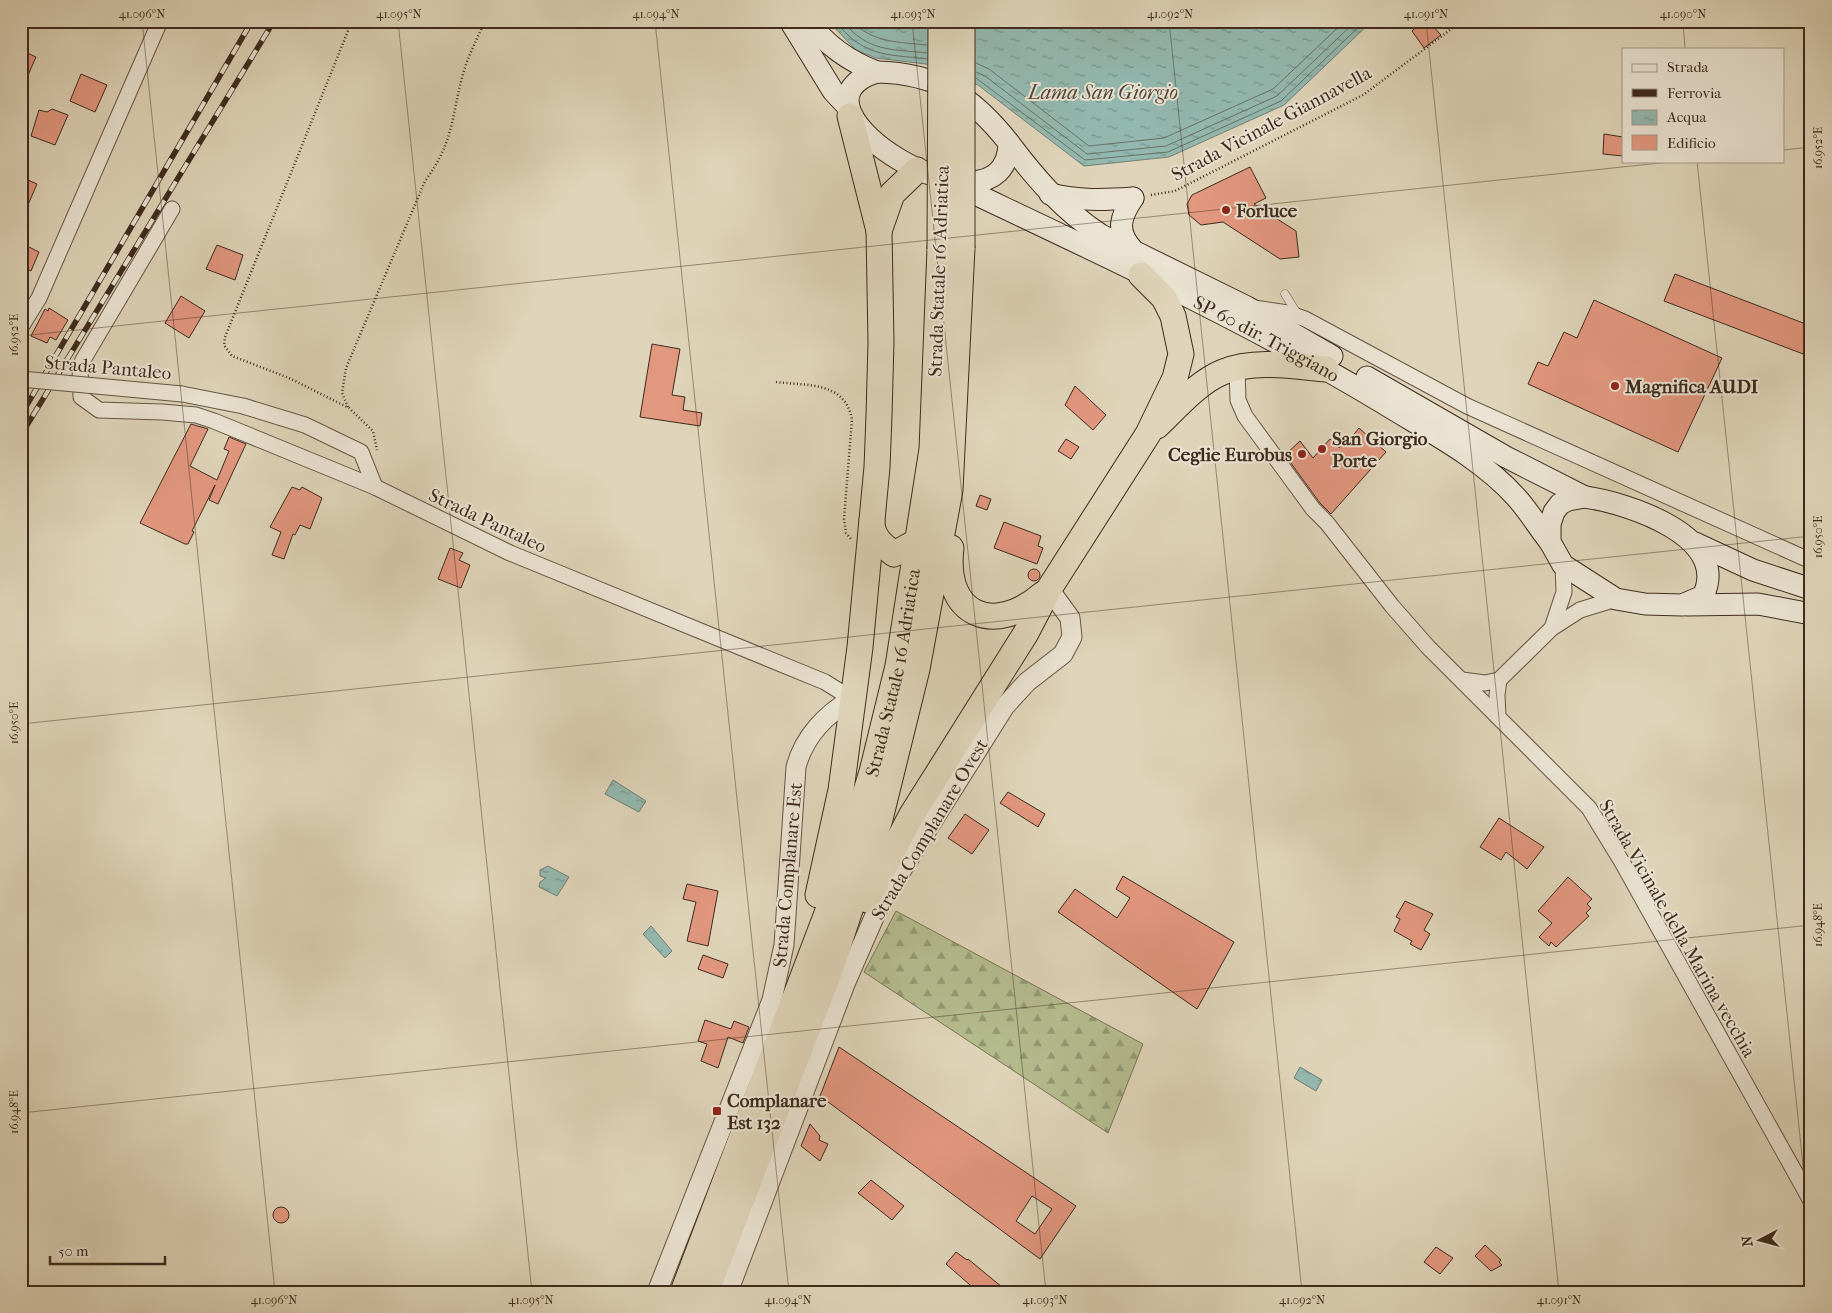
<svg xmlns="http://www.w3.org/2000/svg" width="1832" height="1313" viewBox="0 0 1832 1313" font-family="'IM FELL French Canon',serif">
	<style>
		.forest { fill: url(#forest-firs); stroke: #797456 }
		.water { fill: url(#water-ripples); stroke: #718075 }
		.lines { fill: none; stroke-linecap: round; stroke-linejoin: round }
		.shore { stroke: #687266; stroke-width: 1 }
		.building { fill: #e2977f; stroke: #3e2b1d; fill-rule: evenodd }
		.service-casing { stroke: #654; stroke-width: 9 }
		.minor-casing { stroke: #654; stroke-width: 17 }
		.tertiary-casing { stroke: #654; stroke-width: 21 }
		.secondary-casing { stroke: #3e2b1d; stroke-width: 23 }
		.trunk-casing { stroke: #3e2b1d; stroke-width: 27 }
		.path { stroke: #3e2b1d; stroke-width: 2.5; stroke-dasharray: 1 2.5; stroke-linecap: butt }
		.service { stroke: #eae3d2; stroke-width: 8 }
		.minor { stroke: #eae3d2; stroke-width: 15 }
		.tertiary { stroke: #eae3d2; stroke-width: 19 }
		.secondary { stroke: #eae3d2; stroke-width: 21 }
		.trunk { stroke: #dfd4b9; stroke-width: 25 }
		.rail-casing { stroke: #3e2b1d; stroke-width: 5.5 }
		.rail { stroke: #eae3d2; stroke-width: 4; stroke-dasharray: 11; stroke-linecap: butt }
		.minor-bridge-casing { stroke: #654; stroke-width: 17; stroke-linecap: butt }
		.trunk-bridge-casing { stroke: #3e2b1d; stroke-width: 27; stroke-linecap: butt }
		.minor-bridge { stroke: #eae3d2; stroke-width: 15 }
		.trunk-bridge { stroke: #dfd4b9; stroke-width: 25 }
		.ticks { fill: none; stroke: #3e2b1d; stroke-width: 1; stroke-opacity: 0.45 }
		.poi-dot { fill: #8f2418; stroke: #eae3d2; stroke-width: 2 }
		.labels { text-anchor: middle; stroke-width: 4; stroke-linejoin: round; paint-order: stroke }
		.street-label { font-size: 19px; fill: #3e2b1d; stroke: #eae3d2 }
		.poi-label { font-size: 19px; font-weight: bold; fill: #3e2b1d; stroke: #eae3d2; text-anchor: start }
		.water-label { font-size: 20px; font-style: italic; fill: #4f473a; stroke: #eae3d2 }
		.neatline { fill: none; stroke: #3e2b1d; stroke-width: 2 }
		.ticks-label { font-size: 12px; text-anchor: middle; fill: #3e2b1d }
	</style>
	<defs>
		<pattern id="forest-firs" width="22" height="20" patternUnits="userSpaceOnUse" patternTransform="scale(1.25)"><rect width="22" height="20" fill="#b4bc8e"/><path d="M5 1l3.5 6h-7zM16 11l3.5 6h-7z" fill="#949973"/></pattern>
		<pattern id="water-ripples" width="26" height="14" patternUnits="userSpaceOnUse" patternTransform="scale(1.25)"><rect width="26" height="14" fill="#93b8af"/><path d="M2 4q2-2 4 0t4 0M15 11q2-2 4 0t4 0" fill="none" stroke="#79968e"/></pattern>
	</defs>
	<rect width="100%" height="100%" fill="#dfd4b9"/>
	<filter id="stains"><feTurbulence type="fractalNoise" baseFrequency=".004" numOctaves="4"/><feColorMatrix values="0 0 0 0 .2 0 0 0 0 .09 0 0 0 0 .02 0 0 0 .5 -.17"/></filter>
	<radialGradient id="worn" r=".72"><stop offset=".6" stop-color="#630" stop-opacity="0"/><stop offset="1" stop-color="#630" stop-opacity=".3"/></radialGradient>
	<polygon class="forest" points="896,911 1143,1044 1108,1133 864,972"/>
	<g class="water">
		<polygon points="828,21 1372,21 1284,105 1169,157 1084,166 978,85 926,64 876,58 856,50"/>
		<polygon points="613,780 646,801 639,812 605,794"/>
		<polygon points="548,866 569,877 557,896 539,887 540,882 546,878 540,876 540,870"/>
		<polygon points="651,926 672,951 665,958 643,934"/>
		<polygon points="1300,1067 1322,1080 1316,1091 1294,1078"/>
	</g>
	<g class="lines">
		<g class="shore">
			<path d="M835,21c29,36 49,33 92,38"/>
			<path d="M843,21c24,31 48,28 84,32"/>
			<path d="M852,21c20,22 47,21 75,24"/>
			<polyline points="976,63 989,69 1089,146 1164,138 1273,89 1345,21"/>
			<polyline points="976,72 985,76 1087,154 1166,146 1277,96 1356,21"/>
			<polyline points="976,78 1085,160 1168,152 1281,101 1365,21"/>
		</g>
	</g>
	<g class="building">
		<polygon points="1423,21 1428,21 1441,35 1424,48 1412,31"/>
		<polygon points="21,50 36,57 21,91"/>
		<polygon points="81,74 107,85 95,112 70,101"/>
		<polygon points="52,109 68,115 55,145 31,136 39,110 47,112"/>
		<polygon points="1604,134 1623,137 1623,156 1603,154"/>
		<polygon points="1250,167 1266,198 1254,204 1296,231 1299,257 1280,259 1223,222 1201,225 1189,215 1187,204 1192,195"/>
		<polygon points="21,177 37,184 21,221"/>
		<polygon points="217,245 243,255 235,280 206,269"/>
		<polygon points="27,246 39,252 31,271 21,266 21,260"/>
		<polygon points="1675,274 1811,326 1811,357 1664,301"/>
		<polygon points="181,296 205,311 189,338 165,323"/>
		<polygon points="1594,300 1722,358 1678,452 1528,384 1538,362 1548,366 1564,332 1577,338"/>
		<polygon points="49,308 68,320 56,340 50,337 47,343 31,336 45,309 48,311"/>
		<polygon points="652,344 680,349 672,395 685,397 683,410 702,413 700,426 640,417"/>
		<polygon points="1075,386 1106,415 1093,430 1065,405"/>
		<polygon points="191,424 208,429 190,466 217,480 229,451 224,449 229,437 246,444 218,504 209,500 215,485 192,531 194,532 188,544 185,544 140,523"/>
		<polygon points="1359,428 1386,452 1331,514 1320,503 1285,455 1300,441 1313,458 1330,439 1339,448 1342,443 1345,445"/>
		<polygon points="1066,439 1079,447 1071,459 1058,451"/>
		<polygon points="292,487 300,490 302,487 322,498 310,529 300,525 295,535 293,534 284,559 272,555 281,532 270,527"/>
		<polygon points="980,495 991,499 987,510 976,506"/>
		<polygon points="1004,522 1041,536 1038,546 1043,548 1037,564 994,548"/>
		<polygon points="450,548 463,553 459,560 470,565 461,588 438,579"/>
		<circle cx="1034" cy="575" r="6"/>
		<polygon points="1008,792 1045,814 1038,827 1000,803"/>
		<polygon points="965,814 989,830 972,854 948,838"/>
		<polygon points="1499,818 1544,847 1527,869 1506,852 1501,860 1480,847"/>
		<polygon points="1123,876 1234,942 1197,1009 1058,912 1075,889 1117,918 1130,898 1116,889"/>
		<polygon points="1568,877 1592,899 1587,904 1591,908 1586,913 1589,916 1556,947 1551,942 1549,946 1539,937 1552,923 1538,911"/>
		<polygon points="687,884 718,891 708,946 687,941 696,902 683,899"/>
		<polygon points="1405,901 1433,914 1424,930 1430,934 1421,950 1410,944 1412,941 1394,931 1400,919 1396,917"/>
		<polygon points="703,955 728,964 723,978 698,969"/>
		<polygon points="705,1020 731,1029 734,1021 749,1027 743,1043 728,1037 718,1068 701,1061 707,1044 698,1041"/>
		<path d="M839,1047l237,159 -36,53 -220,-163zM1032,1196l20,13 -17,25 -19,-13z"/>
		<polygon points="810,1124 820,1136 819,1140 828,1144 820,1161 801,1146"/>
		<polygon points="871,1180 904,1206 892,1220 858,1193"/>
		<circle cx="281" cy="1215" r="8"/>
		<polygon points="1485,1245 1501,1260 1499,1262 1502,1265 1491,1271 1475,1256"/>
		<polygon points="1436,1247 1453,1258 1440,1274 1424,1262"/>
		<polygon points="956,1252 967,1260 968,1259 1008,1292 978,1292 946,1264"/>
	</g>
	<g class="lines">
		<defs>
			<polyline id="service" points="1285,294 1298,315"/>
			<g id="minor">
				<polyline points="172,209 83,360 80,367 81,397 99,410 162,412 196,415 214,421 375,487 510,553 825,682 852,699"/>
				<polyline points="1254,308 1288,313 1305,319 1467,406 1811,561"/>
				<polyline points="21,327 39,298 160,21"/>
				<polyline points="1237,367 1238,400 1245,416 1313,509 1327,523 1392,606 1428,647 1589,808 1622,862 1811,1201"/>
				<polyline points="182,394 243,406 305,425 361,452 375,487"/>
				<polyline points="1552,628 1580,610 1616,599"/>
				<polyline points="1462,680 1485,683 1499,680"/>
				<polyline points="1498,717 1497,695 1499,680 1552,628 1564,592 1563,565"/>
			</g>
			<g id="tertiary">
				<path d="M657,1292l115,-292 12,-55 12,-178c8,-30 30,-53 56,-68"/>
				<polyline points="728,1292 845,984 879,906 1005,706 1027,682 1063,654 1072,637 1070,618 1049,589"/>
			</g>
			<g id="secondary">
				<polyline points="790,21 833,91 847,106"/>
				<path d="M808,21c17,23 42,41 69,51"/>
				<path d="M877,72c60,1 96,25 132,71 -3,107 -242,-37 -132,-71z"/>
				<path d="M1009,143c27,36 55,68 92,92l146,72 85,49"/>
				<path id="s1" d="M952,181l21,12c139,66 279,131 410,210 45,28 97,54 133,94 12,13 22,30 34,45"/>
				<path d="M1050,194c28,7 54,6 83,4"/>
				<path d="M1132,249c-16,-18 -12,-32 1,-51"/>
				<polyline points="1367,377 1506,457 1585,497"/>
				<path d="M1585,497c43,6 147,40 118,99l-21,9 -37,-1 -29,-5 -53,-34 -13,-23v-18l4,-12 6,-8 8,-4z"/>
				<polyline points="1695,543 1753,570 1811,589"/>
				<polyline points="1687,605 1758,604 1811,614"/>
			</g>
			<g id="trunk">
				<polyline points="879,231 892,194 917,170"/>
				<path d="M1157,426c19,-18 41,-44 66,-54 31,-13 70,-6 103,-3"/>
				<path d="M872,521c-1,15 10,24 22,33l24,-13"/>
				<path d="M951,548c-8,67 42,89 92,46"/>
				<polyline points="818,895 841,790 860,647 877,467 879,416 881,342 879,231 850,116"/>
				<polyline points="867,900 911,816 1026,633 1049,589 1148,434 1175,378 1181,354 1173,316 1164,298 1141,275"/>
				<path id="s2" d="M683,1292l151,-397 38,-123 26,-106 34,-217 8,-200"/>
				<polyline points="706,1292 830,970 880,819 917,669 950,490 962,248"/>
			</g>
		</defs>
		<use href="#service" class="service-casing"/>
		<use href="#minor" class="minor-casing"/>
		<use href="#tertiary" class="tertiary-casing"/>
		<use href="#secondary" class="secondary-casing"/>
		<use href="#trunk" class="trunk-casing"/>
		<g class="path">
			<polyline points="352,21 225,337 224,345 232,356 289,378 349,408 373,431 377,450"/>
			<polyline points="1151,195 1175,191 1363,95 1462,21"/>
			<path d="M776,382c32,4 68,-1 76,37l-8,100 2,14 5,6"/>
			<path d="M348,407l-6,-14 4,-25 79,-187c29,-39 26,-63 38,-107 5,-18 14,-35 22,-53"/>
		</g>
		<use href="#service" class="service"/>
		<use href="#minor" class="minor"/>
		<use href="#tertiary" class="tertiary"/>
		<use href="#secondary" class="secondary"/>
		<use href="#trunk" class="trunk"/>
		<defs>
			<g id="rail">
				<polyline points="21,415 252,21"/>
				<polyline points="21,435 274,21"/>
			</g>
		</defs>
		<use href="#rail" class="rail-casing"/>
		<use href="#rail" class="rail"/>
		<defs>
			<polyline id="minor-bridge" points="21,379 182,394"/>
			<g id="trunk-bridge">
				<polyline points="962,248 962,21"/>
				<polyline points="940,249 941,21"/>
			</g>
		</defs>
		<use href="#minor-bridge" class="minor-bridge-casing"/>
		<use href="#trunk-bridge" class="trunk-bridge-casing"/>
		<use href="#minor-bridge" class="minor-bridge"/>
		<use href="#trunk-bridge" class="trunk-bridge"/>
	</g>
	<path class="ticks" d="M142,21l133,1271M398,21l134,1271M655,21l134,1271M912,21l134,1271M1169,21l133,1271M1426,21l133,1271M1683,21l2,28M1783,150l28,-3M1697,161l114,1080M21,336l1658,-175M21,724l1790,-188M21,1113l1790,-188"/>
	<g class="poi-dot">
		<circle cx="1226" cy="210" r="5"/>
		<circle cx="1615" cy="386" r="5"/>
		<circle cx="1322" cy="449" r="5"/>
		<circle cx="1302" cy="454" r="5"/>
		<rect x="712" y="1106" width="10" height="10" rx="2.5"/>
	</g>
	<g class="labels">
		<g class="street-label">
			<text transform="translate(1271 123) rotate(-28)" y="7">Strada Vicinale Giannavella</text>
			<text transform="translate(938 271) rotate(-88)" y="7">Strada Statale 16 Adriatica</text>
			<text dy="7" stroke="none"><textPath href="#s1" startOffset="352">SP 60 dir. Triggiano</textPath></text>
			<text transform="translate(108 367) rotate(5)" y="7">Strada Pantaleo</text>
			<text transform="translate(488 520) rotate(25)" y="7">Strada Pantaleo</text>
			<text dy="7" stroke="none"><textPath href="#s2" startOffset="655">Strada Statale 16 Adriatica</textPath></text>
			<text transform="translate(929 829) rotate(-59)" y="7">Strada Complanare Ovest</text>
			<text transform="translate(787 875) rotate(-85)" y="7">Strada Complanare Est</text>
			<text transform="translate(1678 928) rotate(60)" y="7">Strada Vicinale della Marina vecchia</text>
		</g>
		<g class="poi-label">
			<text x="1236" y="217">Forluce</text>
			<text x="1625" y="393">Magnifica AUDI</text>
			<text x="1332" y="445">San Giorgio<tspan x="1332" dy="22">Porte</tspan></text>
			<text x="1292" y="461" text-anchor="end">Ceglie Eurobus</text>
			<text x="727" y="1107">Complanare<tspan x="727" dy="22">Est 132</tspan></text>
		</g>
		<g class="water-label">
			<text x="1103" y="99">Lama San Giorgio</text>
		</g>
	</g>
	<rect width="1832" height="1313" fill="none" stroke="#dfd4b9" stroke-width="55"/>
	<rect x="1622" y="48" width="162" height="115" fill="#eae3d2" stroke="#a5998a"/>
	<rect x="1632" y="64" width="25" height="8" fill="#eae3d2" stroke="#a5998a"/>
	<text x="1667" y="72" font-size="15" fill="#3e2b1d">Strada</text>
	<rect x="1632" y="89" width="25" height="8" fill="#3e2b1d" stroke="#a5998a"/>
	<text x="1667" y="98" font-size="15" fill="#3e2b1d">Ferrovia</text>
	<rect x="1632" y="110" width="25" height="15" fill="url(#water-ripples)" stroke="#a5998a"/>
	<text x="1667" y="122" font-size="15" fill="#3e2b1d">Acqua</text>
	<rect x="1632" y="135" width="25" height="15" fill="#e2977f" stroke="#a5998a"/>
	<text x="1667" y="148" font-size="15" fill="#3e2b1d">Edificio</text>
	<g transform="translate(1760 1240) rotate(264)" stroke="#eae3d2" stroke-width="4" paint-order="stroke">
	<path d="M0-4L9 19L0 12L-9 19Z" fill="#3e2b1d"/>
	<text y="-8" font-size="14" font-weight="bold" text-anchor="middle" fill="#3e2b1d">N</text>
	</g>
	<path d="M50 1256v8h115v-8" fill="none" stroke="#3e2b1d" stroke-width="2.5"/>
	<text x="58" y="1256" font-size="15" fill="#3e2b1d" stroke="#eae3d2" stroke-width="4" paint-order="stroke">50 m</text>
	<rect x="28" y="28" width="1776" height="1258" class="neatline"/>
	<g class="ticks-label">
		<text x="142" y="18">41.096°N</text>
		<text x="399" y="18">41.095°N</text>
		<text x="656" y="18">41.094°N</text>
		<text x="913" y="18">41.093°N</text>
		<text x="1170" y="18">41.092°N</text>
		<text x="1426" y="18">41.091°N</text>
		<text x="1683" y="18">41.090°N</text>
		<text transform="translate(1818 148) rotate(-90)" y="4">16.952°E</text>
		<text transform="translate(14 335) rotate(-90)" y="4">16.952°E</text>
		<text transform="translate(1818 537) rotate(-90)" y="4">16.950°E</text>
		<text transform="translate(14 723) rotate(-90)" y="4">16.950°E</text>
		<text transform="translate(1818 925) rotate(-90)" y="4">16.948°E</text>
		<text transform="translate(14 1112) rotate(-90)" y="4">16.948°E</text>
		<text x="274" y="1304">41.096°N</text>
		<text x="531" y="1304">41.095°N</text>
		<text x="788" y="1304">41.094°N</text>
		<text x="1045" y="1304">41.093°N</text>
		<text x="1302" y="1304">41.092°N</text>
		<text x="1559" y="1304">41.091°N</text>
	</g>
	<rect width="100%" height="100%" filter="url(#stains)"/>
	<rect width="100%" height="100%" fill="url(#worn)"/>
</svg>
